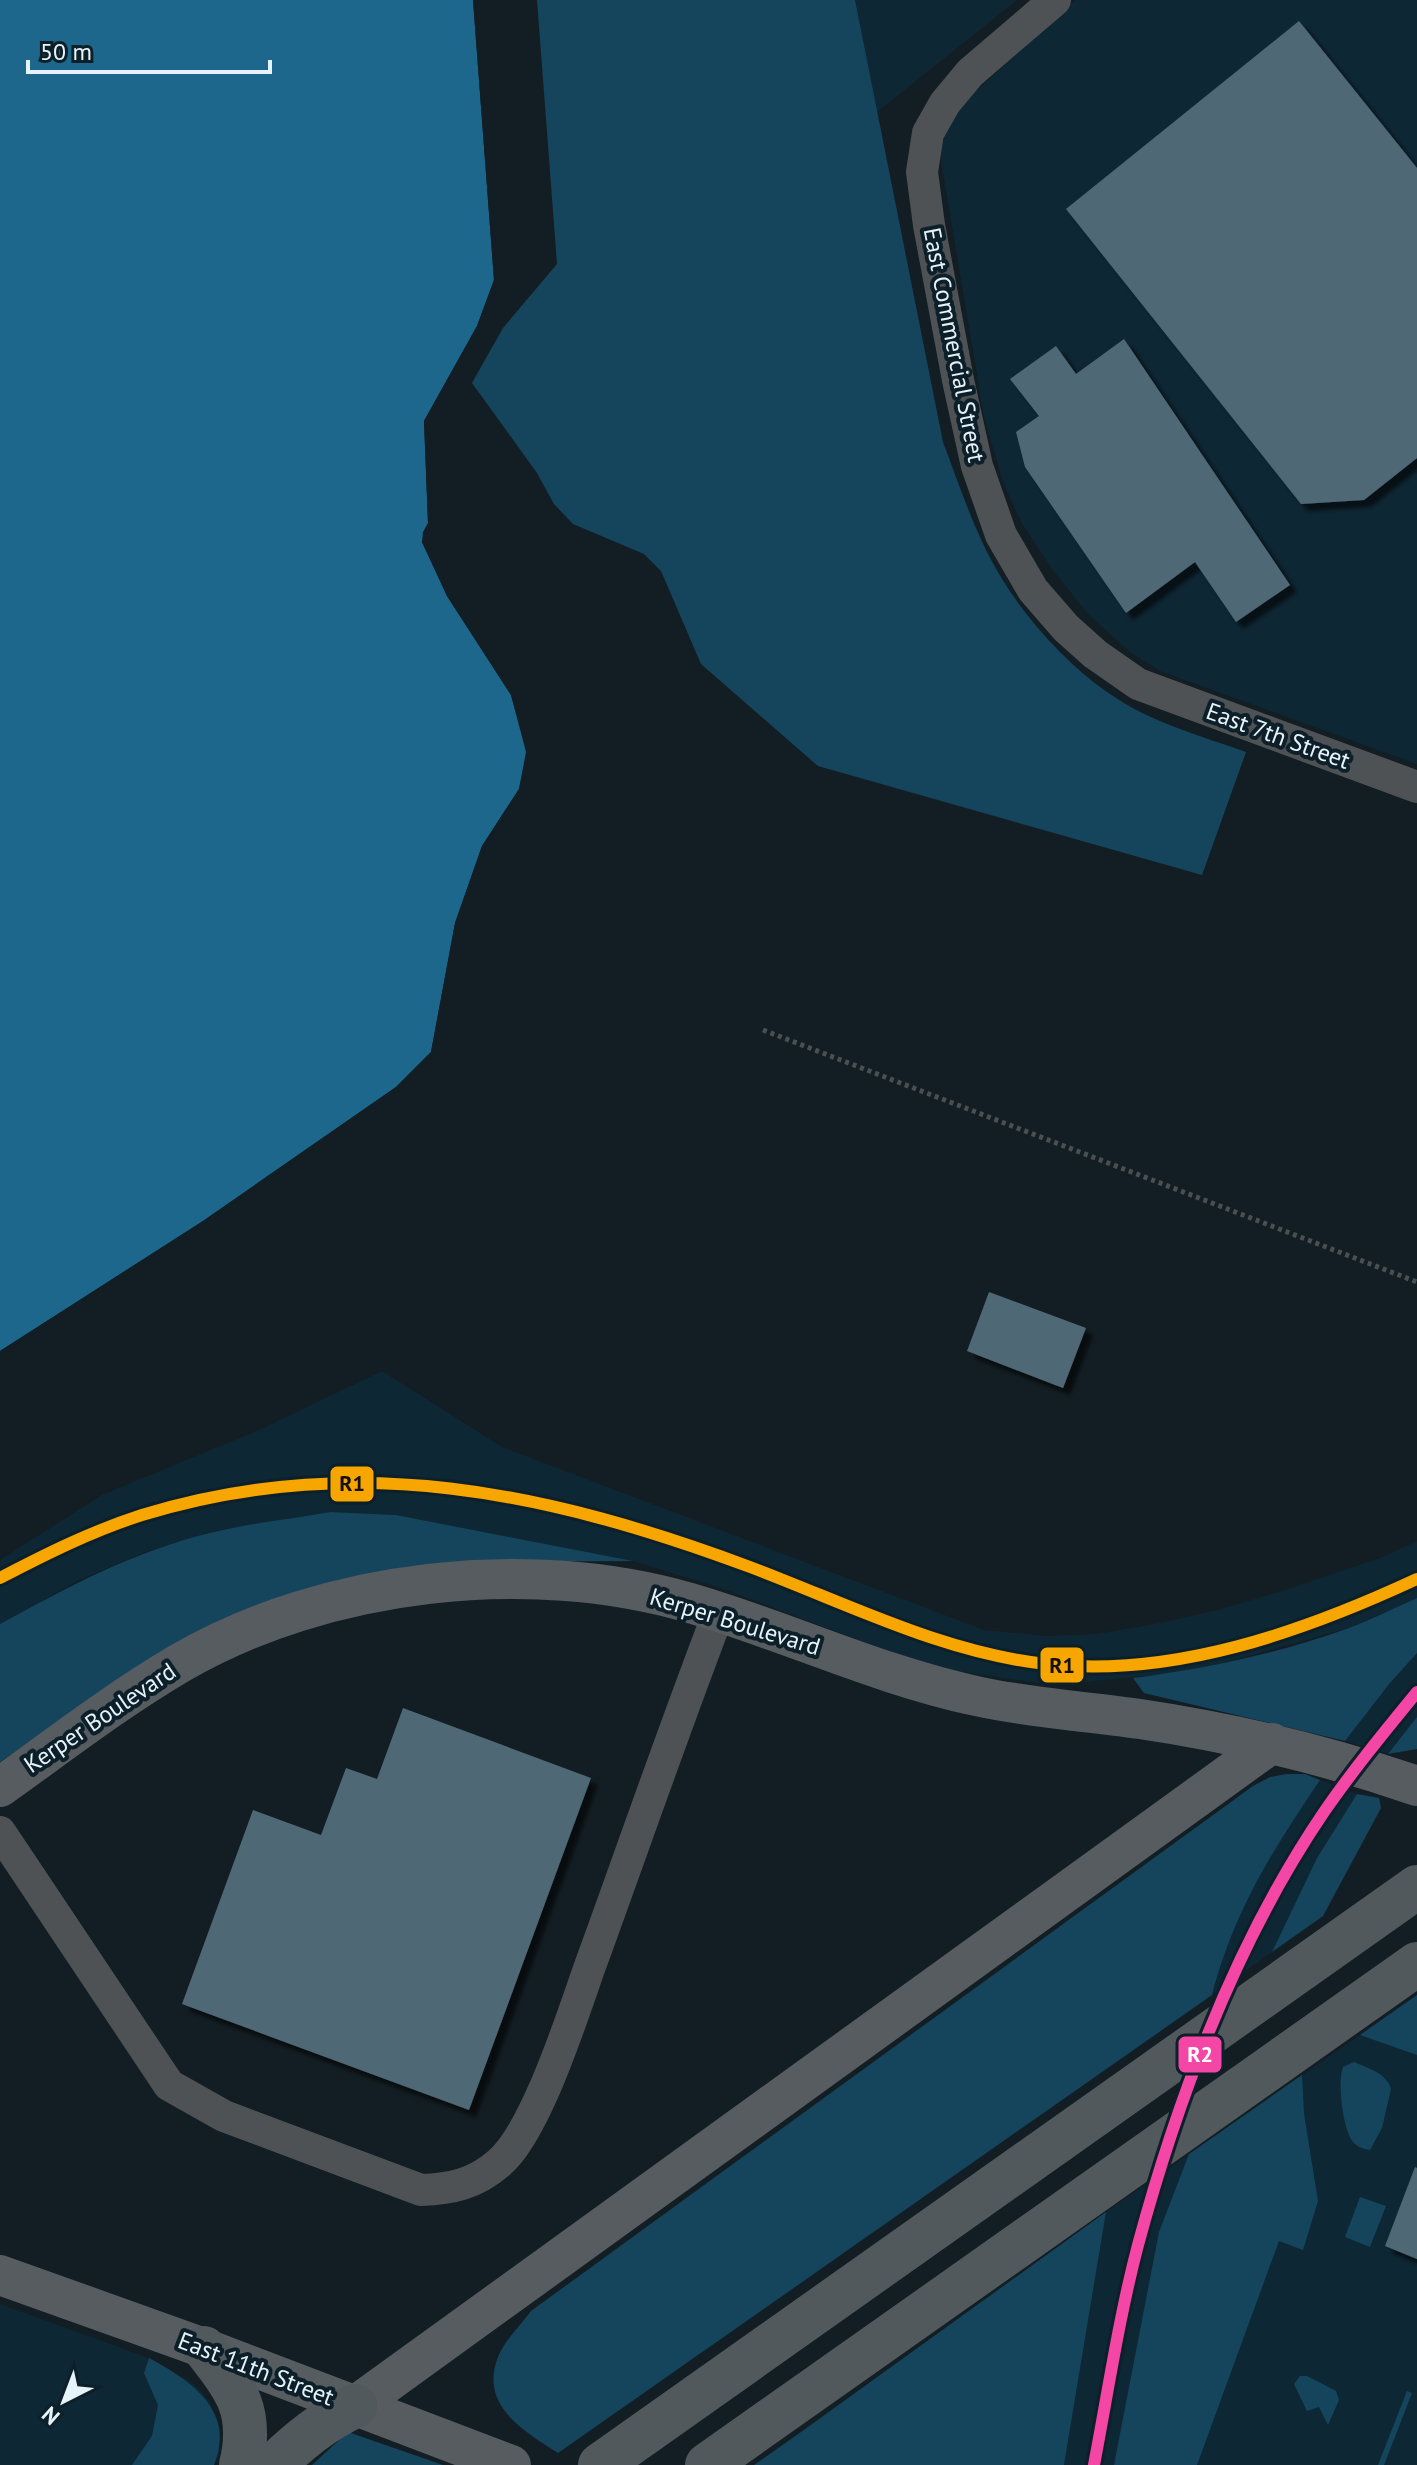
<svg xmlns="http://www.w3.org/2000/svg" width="1417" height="2465" viewBox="0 0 1417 2465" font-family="'PT Sans',sans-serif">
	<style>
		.built { fill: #0e2734 }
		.green { fill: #15455d }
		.water { fill: #1c678b }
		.pier { fill: #131e24 }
		.building { fill: #506875; filter: url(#shadow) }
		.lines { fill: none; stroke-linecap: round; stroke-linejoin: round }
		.path { stroke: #4a4f53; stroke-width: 5; stroke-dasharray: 4 4; stroke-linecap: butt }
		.minor { stroke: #4e5255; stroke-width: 32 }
		.major { stroke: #565c60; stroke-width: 40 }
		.highway { stroke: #51595c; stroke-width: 44 }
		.rail-1-casing { stroke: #0d202a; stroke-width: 18 }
		.rail-2-casing { stroke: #0d202a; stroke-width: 18 }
		.rail-1 { stroke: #f7a600; stroke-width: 12 }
		.rail-2 { stroke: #f346a5; stroke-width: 12 }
		.labels { text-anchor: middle; stroke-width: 8; stroke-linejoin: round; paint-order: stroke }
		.street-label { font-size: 24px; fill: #e7f3fa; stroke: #0d202a }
		.line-badge { stroke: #0d202a; stroke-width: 3 }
		.badge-label { font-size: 22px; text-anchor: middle; font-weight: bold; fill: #fff }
		.pale-badge-label { font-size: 22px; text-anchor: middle; font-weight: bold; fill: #111 }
	</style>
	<defs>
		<filter id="shadow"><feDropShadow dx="7" dy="7" stdDeviation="2" flood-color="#0009"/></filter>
	</defs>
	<rect width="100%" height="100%" fill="#131e24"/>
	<g class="built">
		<polygon points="855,0 1017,0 877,112"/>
		<polygon points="1076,0 1417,0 1417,764 1160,671 1130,652 1089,615 1052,569 1021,522 1002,479 984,416 941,161 942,134 953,112"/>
		<polygon points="382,1371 502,1447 984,1630 1047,1636 1097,1634 1150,1625 1218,1610 1282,1591 1383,1557 1417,1541 1417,1598 1349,1628 1195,1671 1053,1685 949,1670 877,1647 724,1589 633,1561 396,1515 330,1512 215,1531 146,1552 79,1580 0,1624 0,1560 102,1495 259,1430"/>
		<polygon points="1417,1653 1417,1717 1388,1754 1345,1741 1390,1683"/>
		<polygon points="1320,1780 1357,1794 1317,1858 1272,1952 1212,1995 1224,1951 1250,1890 1283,1834"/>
		<polygon points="1417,1995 1417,2465 1064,2465 1106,2212"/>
		<polygon points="0,2304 149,2358 194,2384 209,2401 219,2428 219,2455 214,2465 0,2465"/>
	</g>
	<g class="green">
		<path d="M537,0h318l88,442c16,42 30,86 52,125 27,48 70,96 115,127 40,28 91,42 136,58l-44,123 -384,-109 -117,-102 -40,-93 -17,-17 -71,-30 -19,-20 -17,-31 -65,-90 31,-55 54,-64z"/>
		<path d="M330,1512l66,3 237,46 -168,1 -59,5 -83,20 -211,98 -112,77v-138c69,-38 137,-74 214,-92 38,-9 77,-13 116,-20z"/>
		<path d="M1417,1598v55l-27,30 -45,58 -201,-48 -11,-15c73,-9 147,-25 216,-50 23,-9 45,-20 68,-30z"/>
		<polygon points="1417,1717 1417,1749 1388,1754"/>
		<path d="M1287,1774h18l15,6c-48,71 -86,131 -108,215l-654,458c-34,-22 -79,-47 -60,-96 6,-16 23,-32 33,-46l722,-525 17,-9z"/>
		<polygon points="1357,1794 1379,1798 1381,1808 1323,1916 1272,1952 1317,1858"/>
		<polygon points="1417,1995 1417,2055 1360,2035"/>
		<path d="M1354,2062c13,6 33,11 37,27l-9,39 -12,22c-6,-1 -13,-3 -17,-8 -10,-12 -16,-60 -10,-75z"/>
		<polygon points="1302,2075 1304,2114 1318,2201 1303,2250 1279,2241 1197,2465 1114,2465 1159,2232 1189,2154"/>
		<polygon points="1360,2197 1386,2206 1370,2247 1345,2237"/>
		<polygon points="1106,2212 1064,2465 754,2465 801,2432"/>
		<path d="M149,2358c41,22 88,53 65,107h-82l20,-29 6,-31 -14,-32z"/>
		<polygon points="1300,2376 1307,2376 1336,2391 1339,2400 1328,2425 1319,2407 1307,2411 1294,2384"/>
		<polygon points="1407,2391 1412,2393 1384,2465 1378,2465"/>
		<polygon points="348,2432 443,2465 312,2465"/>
	</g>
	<polygon class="water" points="0,0 473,0 494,280 477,326 424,421 428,523 422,542 447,596 511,695 527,752 519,789 482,846 455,923 431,1052 396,1087 203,1221 0,1351"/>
	<polygon class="pier" points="473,0 477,0 498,280 481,328 428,422 432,524 426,542 451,594 514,693 531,752 523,791 485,847 459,924 435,1053 398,1091 205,1224 0,1355 0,1351 203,1221 396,1087 431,1052 455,923 482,846 519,789 526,752 511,695 447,596 422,542 423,532 428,523 424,421 477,326 494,280"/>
	<g class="building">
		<polygon points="1299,21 1417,168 1417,458 1364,500 1301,504 1066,209"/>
		<polygon points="1124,339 1290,585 1236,622 1195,562 1126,613 1025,467 1016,432 1039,416 1010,379 1056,346 1076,374"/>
		<polygon points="989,1292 1086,1328 1063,1388 967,1351"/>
		<polygon points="403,1708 591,1778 469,2110 182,2004 253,1810 321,1835 346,1768 377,1779"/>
		<polygon points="1415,2167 1417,2168 1417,2259 1385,2246"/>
	</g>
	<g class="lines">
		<polyline class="path" points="763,1030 1417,1282"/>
		<g class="minor">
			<polyline points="1055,0 970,73 945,103 928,133 922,172 929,225 958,380 977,466 1001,535 1033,590 1066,628 1095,654 1138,684 1417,787"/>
			<path d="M0,1832l169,253 55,31 197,74c30,-1 54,-6 78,-27 37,-31 74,-149 91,-197 43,-118 84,-237 129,-354"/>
		</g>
		<g class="major">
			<path d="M0,1787c59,-42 117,-87 180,-124 144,-84 350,-107 510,-60 96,28 188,72 286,93 54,12 109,15 164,23 94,14 187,36 277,67"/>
			<polyline points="0,2275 204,2348 511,2465"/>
			<polyline points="355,2406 1272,1743"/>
		</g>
		<g class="highway">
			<path d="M204,2348c32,41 50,63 37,117"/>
			<path d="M274,2465c25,-24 49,-44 81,-59"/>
			<polyline points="600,2465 1417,1887"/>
			<polyline points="707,2465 1417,1964"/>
		</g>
		<defs>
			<path id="rail-1" d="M0,1578c46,-24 92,-47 142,-63 212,-65 407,-23 608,52 96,36 193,86 296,97 127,14 257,-32 371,-85"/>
			<path id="rail-2" d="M1094,2465c14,-73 25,-148 44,-220 40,-148 99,-305 186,-433 29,-42 61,-81 93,-120"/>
		</defs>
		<use href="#rail-1" class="rail-1-casing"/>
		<use href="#rail-2" class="rail-2-casing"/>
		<use href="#rail-1" class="rail-1"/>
		<use href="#rail-2" class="rail-2"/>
	</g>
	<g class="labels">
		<g class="street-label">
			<text transform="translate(954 345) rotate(79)" y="8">East Commercial Street</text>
			<text transform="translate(1278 736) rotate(20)" y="8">East 7th Street</text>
			<text transform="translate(735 1622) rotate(17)" y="8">Kerper Boulevard</text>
			<text transform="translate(100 1718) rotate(-34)" y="8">Kerper Boulevard</text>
			<text transform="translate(256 2369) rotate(21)" y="8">East 11th Street</text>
		</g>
	</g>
	<g class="line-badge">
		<rect x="329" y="1465" width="46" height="38" rx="8" fill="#f7a600"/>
		<rect x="1039" y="1646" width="46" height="38" rx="8" fill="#f7a600"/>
		<rect x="1177" y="2035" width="46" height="39" rx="8" fill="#f346a5"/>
	</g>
	<g class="badge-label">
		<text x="1200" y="2062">R2</text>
	</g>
	<g class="pale-badge-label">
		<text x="352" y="1491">R1</text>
		<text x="1062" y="1673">R1</text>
	</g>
	<g transform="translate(64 2401) rotate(222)" stroke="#0d202a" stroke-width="6" paint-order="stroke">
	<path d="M0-6L14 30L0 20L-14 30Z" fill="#e7f3fa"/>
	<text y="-12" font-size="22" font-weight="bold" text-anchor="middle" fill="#e7f3fa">N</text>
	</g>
	<path d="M28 60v12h242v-12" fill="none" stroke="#e7f3fa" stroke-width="4"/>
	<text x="40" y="60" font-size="24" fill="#e7f3fa" stroke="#0d202a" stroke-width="6" paint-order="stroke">50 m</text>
</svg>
